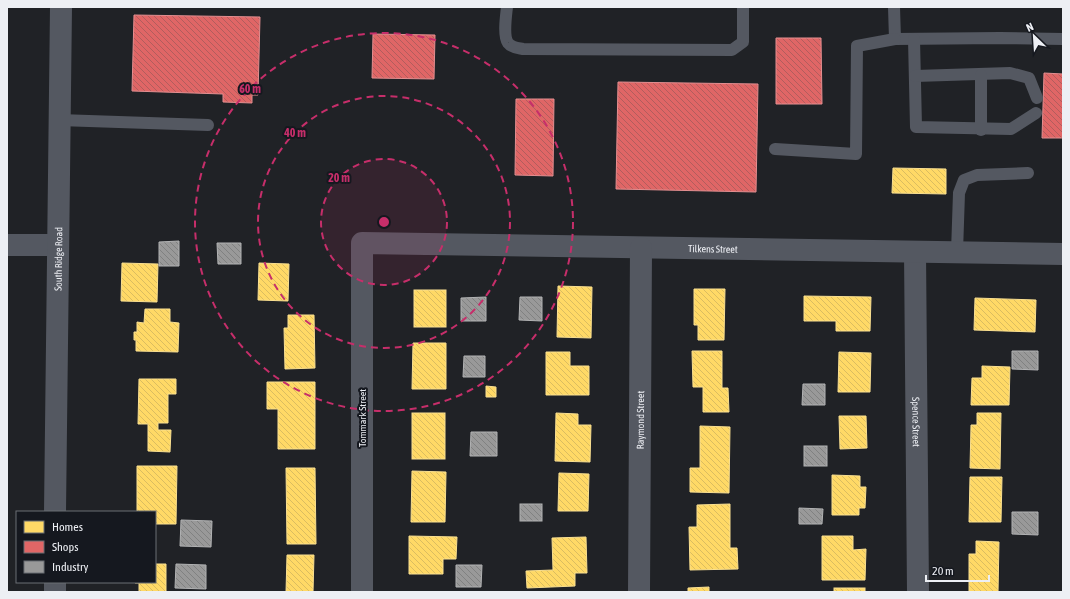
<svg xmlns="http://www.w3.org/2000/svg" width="1070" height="599" viewBox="0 0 1070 599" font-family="'Asap Condensed',sans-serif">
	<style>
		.homes { fill: url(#homes-back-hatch); stroke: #fae091 }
		.shops { fill: url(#shops-back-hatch); stroke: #e48f91 }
		.industry { fill: url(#industry-back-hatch); stroke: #b2b3b4 }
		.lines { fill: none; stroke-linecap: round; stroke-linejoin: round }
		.lane { stroke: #545861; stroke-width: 12 }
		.street { stroke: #545861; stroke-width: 22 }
		.ring { fill: none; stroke: #c62e6a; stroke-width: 2; stroke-dasharray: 7 5 }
		.labels { text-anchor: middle; stroke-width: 4; stroke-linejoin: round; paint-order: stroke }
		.street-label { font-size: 10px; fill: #edeff4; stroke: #15181f }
		.centre { fill: #c62e6a; stroke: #15181f; stroke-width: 2 }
		.ring-label { font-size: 12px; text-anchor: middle; font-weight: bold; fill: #c62e6a; stroke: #15181f; stroke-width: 4; stroke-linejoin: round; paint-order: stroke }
	</style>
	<defs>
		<pattern id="homes-back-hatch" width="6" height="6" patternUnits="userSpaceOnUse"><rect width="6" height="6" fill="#ffd966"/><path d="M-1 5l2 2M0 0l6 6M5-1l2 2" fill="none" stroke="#dabc60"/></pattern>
		<pattern id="shops-back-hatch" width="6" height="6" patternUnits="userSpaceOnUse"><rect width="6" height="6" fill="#e06666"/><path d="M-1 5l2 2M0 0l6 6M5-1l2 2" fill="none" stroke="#b25d5d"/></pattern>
		<pattern id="industry-back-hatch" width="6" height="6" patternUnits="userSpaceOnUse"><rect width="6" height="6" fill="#999"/><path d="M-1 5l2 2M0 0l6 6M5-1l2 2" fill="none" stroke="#808181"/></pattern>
	</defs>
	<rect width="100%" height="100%" fill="#202226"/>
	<g class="homes">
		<polygon points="893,168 946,169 946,194 892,193"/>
		<polygon points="122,263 158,264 157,302 121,301"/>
		<polygon points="259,263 289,264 288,301 258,300"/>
		<polygon points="558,286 592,287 591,338 557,337"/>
		<polygon points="694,289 725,289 724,340 698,340 698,325 694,325"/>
		<rect x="414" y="290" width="32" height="37"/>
		<polygon points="804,296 871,297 870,331 836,331 836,321 804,321"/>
		<polygon points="975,298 1036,300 1035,332 974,330"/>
		<polygon points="145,309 170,309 170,322 179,323 178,352 136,351 136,340 134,340 134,332 137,332 137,322 144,323"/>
		<polygon points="288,315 314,315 315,368 285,369 284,328 288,328"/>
		<polygon points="413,343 446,343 446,389 412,389"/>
		<polygon points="692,351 722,351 722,388 728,388 729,412 703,412 703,387 693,387"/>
		<polygon points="546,352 570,352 570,366 589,366 589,395 546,395"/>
		<polygon points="839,352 871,353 870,392 838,392"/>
		<polygon points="982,366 1010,367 1009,405 971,405 972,378 982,378"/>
		<polygon points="139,379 176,379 176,394 168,394 168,423 158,423 158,430 171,430 170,452 148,451 148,424 138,424"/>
		<polygon points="267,382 315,382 315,449 278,449 278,409 267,409"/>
		<polygon points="486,386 496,387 496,397 486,397"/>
		<rect x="412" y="413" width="33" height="46"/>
		<polygon points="556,413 578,414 578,425 591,425 590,462 555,461"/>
		<polygon points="977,413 1001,413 1000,469 970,468 971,425 977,425"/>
		<polygon points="839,416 866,416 867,448 840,449"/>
		<polygon points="700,426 730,427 729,493 690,492 690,468 700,468"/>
		<polygon points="137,466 177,466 176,524 155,524 155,512 137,512"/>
		<polygon points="286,468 315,468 316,544 287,544"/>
		<polygon points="412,471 446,472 445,522 411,522"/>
		<polygon points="559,473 589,474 588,511 558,511"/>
		<polygon points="832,475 860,476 860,487 866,487 865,508 859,508 859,515 832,515"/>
		<polygon points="970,477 1002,477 1001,522 969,522"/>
		<polygon points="730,504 730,548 737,548 738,569 690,570 689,527 697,527 697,505"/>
		<polygon points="409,536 457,537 456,559 443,559 443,574 409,574"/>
		<polygon points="822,536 853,536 853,550 866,549 865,580 822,580"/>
		<polygon points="586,537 587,573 575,573 575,586 527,588 526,571 553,570 552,538"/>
		<polygon points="976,541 999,542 998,592 969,592 969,554 976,554"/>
		<polygon points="287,555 314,555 313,592 286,592"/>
		<polygon points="155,564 166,564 166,592 139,592 139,583 135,583 136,582 155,582"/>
		<polygon points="709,587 709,592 688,592 688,588"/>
		<rect x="834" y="588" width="31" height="4"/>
	</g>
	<g class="shops">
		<polygon points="134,15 260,17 258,95 252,95 252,103 223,102 223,94 132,91"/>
		<polygon points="373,34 435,35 434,79 372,78"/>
		<polygon points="776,38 821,38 822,104 776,104"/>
		<polygon points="1044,73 1063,74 1063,138 1042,138"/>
		<polygon points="618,82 758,84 756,192 616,189"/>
		<polygon points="516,99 554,99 553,176 515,175"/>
	</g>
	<g class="industry">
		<polygon points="179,241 179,266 159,266 159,242"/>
		<polygon points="217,243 241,243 241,264 218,264"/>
		<polygon points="486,297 486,321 461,321 461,298"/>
		<polygon points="520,297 542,297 542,321 519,320"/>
		<polygon points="1012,351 1038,351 1038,370 1012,369"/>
		<polygon points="464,356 485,356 485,377 463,377"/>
		<polygon points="803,384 825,384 825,405 802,405"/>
		<polygon points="471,432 497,432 497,456 470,456"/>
		<rect x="804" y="446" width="23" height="20"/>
		<rect x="520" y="504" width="22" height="17"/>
		<polygon points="799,508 823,509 822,524 799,524"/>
		<polygon points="1012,512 1038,512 1038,535 1012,534"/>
		<polygon points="181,520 212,521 211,547 180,546"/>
		<polygon points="176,564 206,565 206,589 175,588"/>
		<polygon points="456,565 482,565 481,587 456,587"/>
	</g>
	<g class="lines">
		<g class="lane">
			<path d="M507,7c-1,9 -4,29 1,36 4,5 10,5 15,6l209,1 11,-8v-35"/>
			<polyline points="894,7 895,39 1000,38 1063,39"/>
			<polyline points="914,39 916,127 1011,129 1036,113"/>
			<polyline points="915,76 1010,73 1029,78 1037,98"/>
			<polyline points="59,120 208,125"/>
			<polyline points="981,130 981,75"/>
			<polyline points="775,149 856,154 857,46 895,39"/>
			<polyline points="957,252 959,193 964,180 977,175 1028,173"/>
		</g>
		<g class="street">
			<polyline points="7,245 57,245"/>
			<path id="s1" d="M915,252l3,340"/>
			<path id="s2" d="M55,512l6,-505"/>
			<polyline points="55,592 55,582"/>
			<path id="s3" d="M362,592v-349l701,11"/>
			<path id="s4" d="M639,592l2,-344"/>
		</g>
	</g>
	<circle cx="384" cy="222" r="63" fill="#c62e6a" fill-opacity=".12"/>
	<g class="ring">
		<circle cx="384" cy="222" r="63"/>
		<circle cx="384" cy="222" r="126"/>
		<circle cx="384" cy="222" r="189"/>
	</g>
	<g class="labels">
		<g class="street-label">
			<text dy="4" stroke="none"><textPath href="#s3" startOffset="700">Tilkens Street</textPath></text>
			<text dy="4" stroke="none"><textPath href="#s2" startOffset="253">South Ridge Road</textPath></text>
			<text transform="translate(362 418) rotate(-90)" y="4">Tommark Street</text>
			<text dy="4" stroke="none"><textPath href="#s4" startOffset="172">Raymond Street</textPath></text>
			<text dy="4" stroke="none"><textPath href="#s1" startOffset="170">Spence Street</textPath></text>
		</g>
	</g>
	<circle cx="384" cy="222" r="6" class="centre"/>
	<g class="ring-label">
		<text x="250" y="93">60 m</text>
		<text x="295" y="137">40 m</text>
		<text x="339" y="182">20 m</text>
	</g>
	<rect width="1070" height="599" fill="none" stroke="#edeff4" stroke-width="16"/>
	<rect x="16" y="511" width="140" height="72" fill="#15181f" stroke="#6b6e74"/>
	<rect x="24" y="521" width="20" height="12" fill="#ffd966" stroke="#6b6e74"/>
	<text x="52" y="531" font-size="12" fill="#edeff4">Homes</text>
	<rect x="24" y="541" width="20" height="12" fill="#e06666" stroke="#6b6e74"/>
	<text x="52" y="551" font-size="12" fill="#edeff4">Shops</text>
	<rect x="24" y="561" width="20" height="12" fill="#999999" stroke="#6b6e74"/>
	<text x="52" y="571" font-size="12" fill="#edeff4">Industry</text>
	<g transform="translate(1034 36) rotate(335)" stroke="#15181f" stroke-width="3" paint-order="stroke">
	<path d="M0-3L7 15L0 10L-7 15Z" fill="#edeff4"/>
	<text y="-6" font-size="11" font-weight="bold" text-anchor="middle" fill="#edeff4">N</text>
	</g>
	<path d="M926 575v6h63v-6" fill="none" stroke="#edeff4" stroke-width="2"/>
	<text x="932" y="575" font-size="12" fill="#edeff4" stroke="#15181f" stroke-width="3" paint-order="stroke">20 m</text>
</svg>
